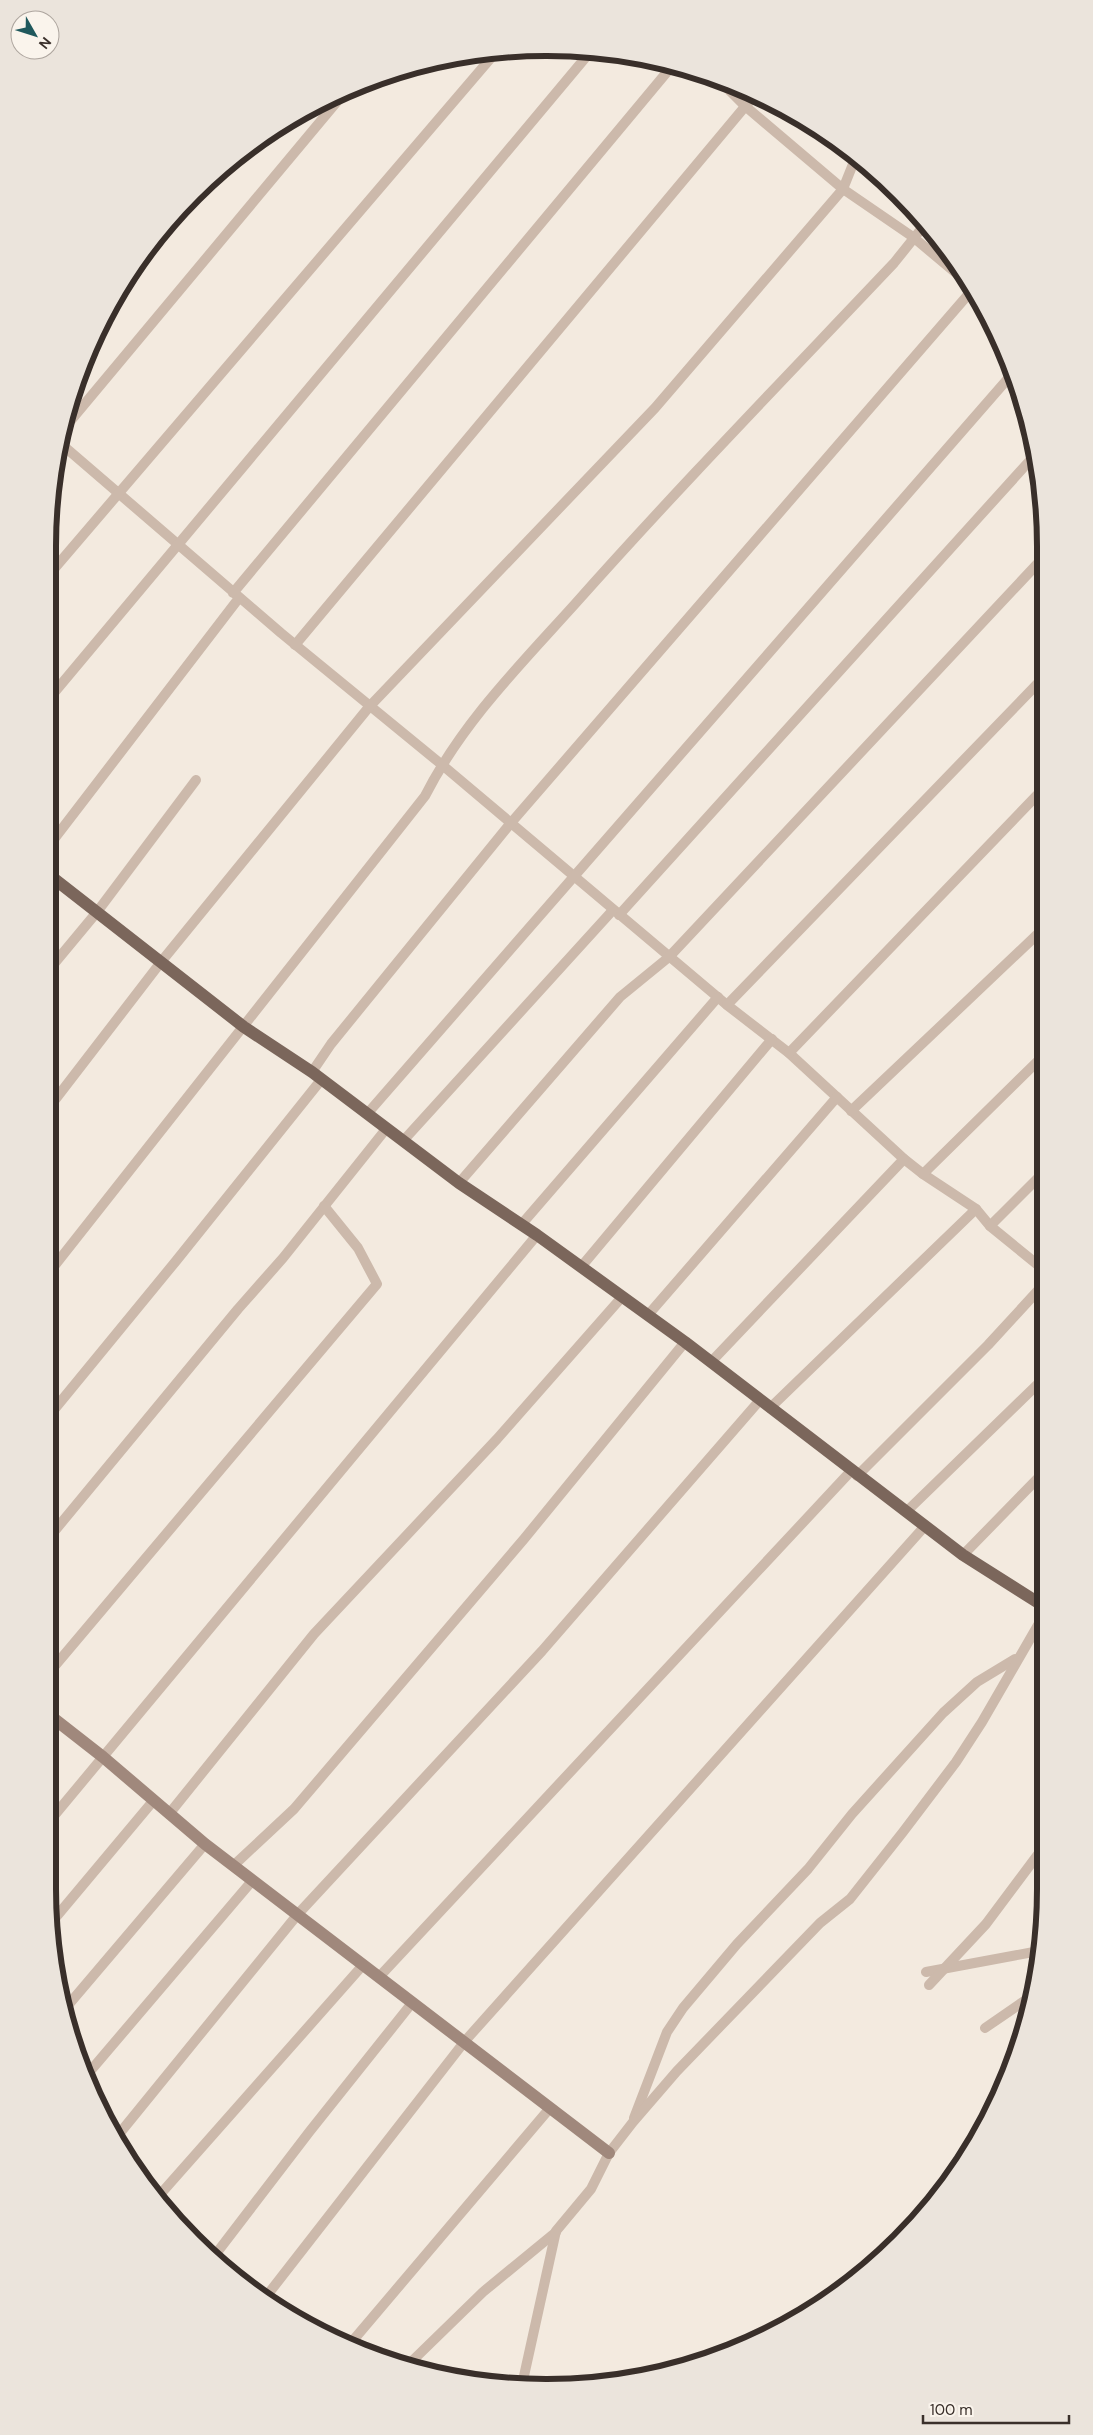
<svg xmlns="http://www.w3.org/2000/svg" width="1093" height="2435" viewBox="0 0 1093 2435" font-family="'DM Sans',sans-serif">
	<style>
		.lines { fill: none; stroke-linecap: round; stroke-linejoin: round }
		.street { stroke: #ccb9ab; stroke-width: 10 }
		.secondary { stroke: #a0887c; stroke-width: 12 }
		.primary { stroke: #7b665b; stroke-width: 12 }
		.rim { fill: none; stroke: #392f2a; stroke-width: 6 }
	</style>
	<rect width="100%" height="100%" fill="#f3eadf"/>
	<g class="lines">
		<g class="street">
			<polyline points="720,81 745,106 843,189 913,237 969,284"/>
			<polyline points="62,431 345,92"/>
			<polyline points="59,442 281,633 441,764 727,1005 789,1053 904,1159 923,1174 976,1209 990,1226 1044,1270"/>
			<polyline points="48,576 496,52"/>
			<polyline points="233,593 672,66"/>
			<polyline points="295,645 753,97"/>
			<polyline points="48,700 591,51"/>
			<polyline points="48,847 239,598"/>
			<polyline points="619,915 1034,456"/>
			<polyline points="48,971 97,912 196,780"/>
			<polyline points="727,1005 1042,679"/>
			<polyline points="789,1053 1042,790"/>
			<polyline points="312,1072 331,1044 510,824 973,289"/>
			<polyline points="48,1109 161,962 369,707 655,408 843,189 855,159"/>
			<polyline points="851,1111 1043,929"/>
			<polyline points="367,1114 1012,374"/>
			<polyline points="403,1141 613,910"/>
			<polyline points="923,1174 1043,1056"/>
			<polyline points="459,1183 620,997 669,957 1041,560"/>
			<polyline points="521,1225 718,997"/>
			<polyline points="990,1226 1043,1173"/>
			<polyline points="581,1267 772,1039"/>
			<path d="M48,1274l377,-478c37,-73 95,-131 150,-192 103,-116 212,-228 319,-341l32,-40"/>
			<polyline points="648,1315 837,1097"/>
			<polyline points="711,1362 904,1159"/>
			<polyline points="770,1408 976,1209"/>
			<polyline points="48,1417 176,1261 321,1080"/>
			<polyline points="857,1476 988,1345 1044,1284"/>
			<polyline points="906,1512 1044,1378"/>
			<polyline points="48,1539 238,1309 283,1258 386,1129"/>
			<polyline points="963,1555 1044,1472"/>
			<polyline points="48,1674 377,1284 358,1248 324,1206"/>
			<polyline points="48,1733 58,1722"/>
			<polyline points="169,1814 314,1634 497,1439 622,1297"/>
			<polyline points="48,1823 537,1235"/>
			<polyline points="233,1866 294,1809 524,1539 685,1342"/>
			<polyline points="51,1923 154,1800"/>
			<polyline points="926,1972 1039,1951"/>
			<polyline points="379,1977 851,1471"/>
			<polyline points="929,1985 986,1924 1045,1845"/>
			<polyline points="64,2010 205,1844"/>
			<polyline points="985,2028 1033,1995"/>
			<polyline points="86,2076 252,1881"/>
			<polyline points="634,2118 667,2032 683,2008 737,1944 808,1869 852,1814 943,1713 977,1682 1015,1659"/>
			<polyline points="115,2139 298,1914 542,1651 760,1400"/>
			<polyline points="157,2198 363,1965"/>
			<polyline points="212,2259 310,2131 412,2003"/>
			<polyline points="265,2298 465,2041 925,1526"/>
			<polyline points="350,2344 550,2108"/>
			<polyline points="407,2366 483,2292 556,2232"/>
			<polyline points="522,2385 556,2231 591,2189 609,2153 633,2122 677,2071 820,1923 850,1899 903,1832 956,1762 982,1722 1045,1613"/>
		</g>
		<polyline class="secondary" points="48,1714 103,1757 205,1844 609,2153"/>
		<polyline class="primary" points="48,874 244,1027 312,1072 459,1183 537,1235 685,1342 963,1555 1045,1607"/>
	</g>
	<path d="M0 0H1093V2435H0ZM546 56H547A490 490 0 0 1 1037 546V1889A490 490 0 0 1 547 2379H546A490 490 0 0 1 56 1889V546A490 490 0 0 1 546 56Z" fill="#ebe4dc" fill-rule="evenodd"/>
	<path class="rim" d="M546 56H547A490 490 0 0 1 1037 546V1889A490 490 0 0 1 547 2379H546A490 490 0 0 1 56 1889V546A490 490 0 0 1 546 56Z"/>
	<g transform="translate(35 35) rotate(129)"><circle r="24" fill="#faf4ec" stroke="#ada59e"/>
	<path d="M0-4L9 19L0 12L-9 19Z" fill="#1f585c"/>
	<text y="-8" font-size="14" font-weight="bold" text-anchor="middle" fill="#392f2a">N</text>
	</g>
	<path d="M923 2415v8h146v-8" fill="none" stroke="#392f2a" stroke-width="2.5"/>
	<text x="930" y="2415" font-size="15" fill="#392f2a" stroke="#faf4ec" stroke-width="4" paint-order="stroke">100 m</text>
</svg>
